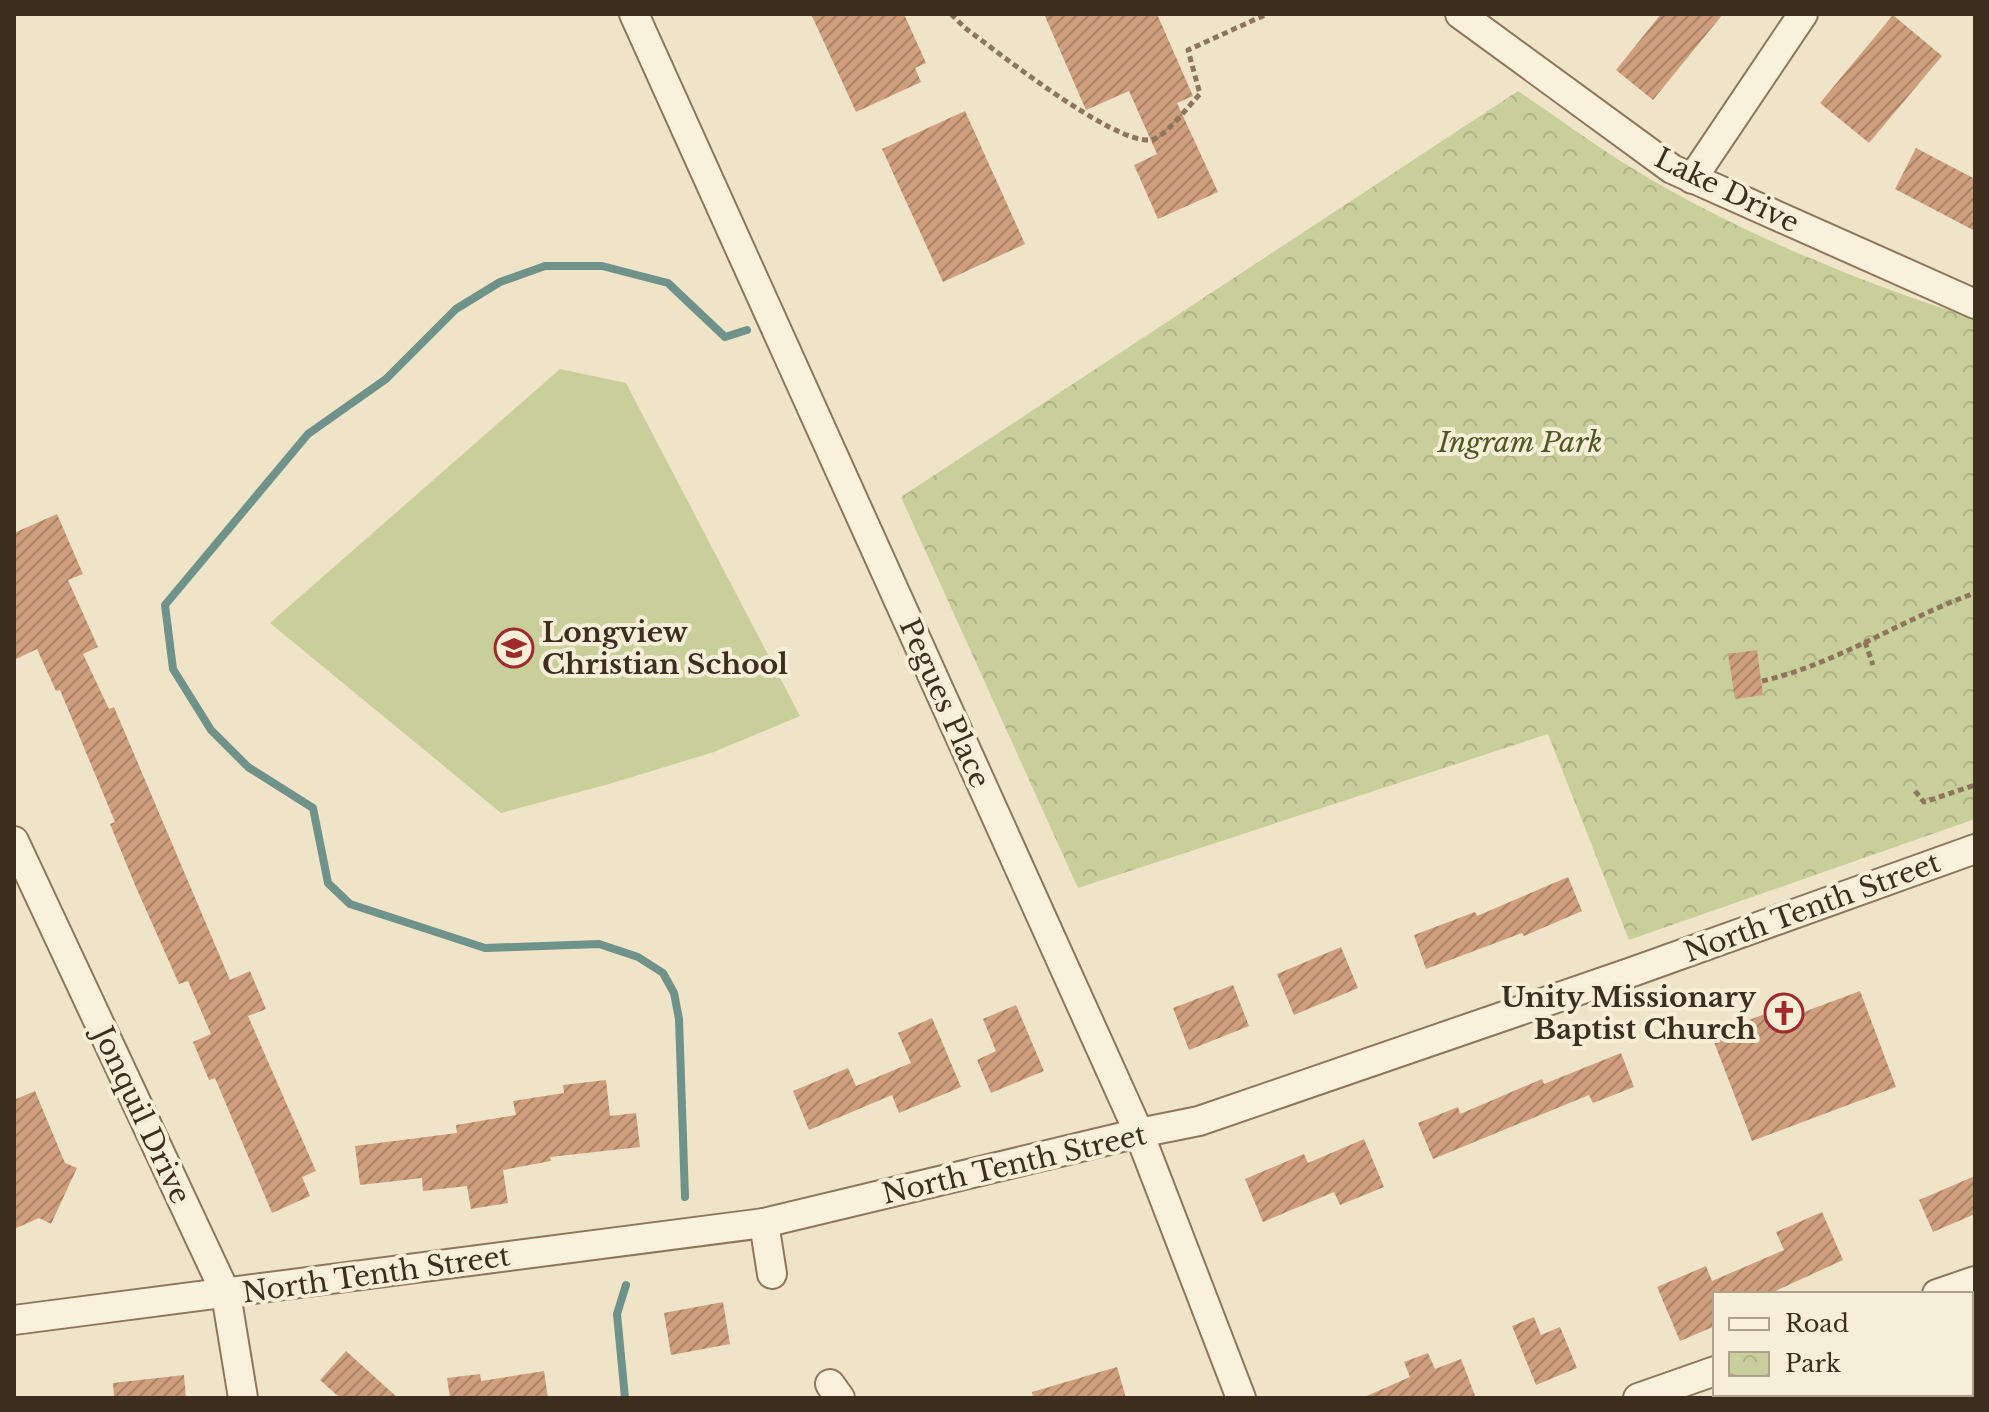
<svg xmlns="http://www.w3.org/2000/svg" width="1989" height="1412" viewBox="0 0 1989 1412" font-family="'Libre Baskerville',serif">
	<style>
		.grass { fill: #c9cf9b }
		.park { fill: url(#park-crowns) }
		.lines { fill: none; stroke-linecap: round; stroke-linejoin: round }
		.stream { stroke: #6f938a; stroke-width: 8 }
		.building { fill: url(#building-hatch) }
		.street-casing { stroke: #8d765c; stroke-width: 32 }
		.path { stroke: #8d765c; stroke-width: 5; stroke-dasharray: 6 4; stroke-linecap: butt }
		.street { stroke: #faf1dc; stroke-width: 28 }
		.labels { text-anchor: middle; stroke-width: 8; stroke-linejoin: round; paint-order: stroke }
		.street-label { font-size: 28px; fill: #3d2e20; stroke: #f7eed8 }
		.park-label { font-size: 28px; font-style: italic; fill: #4d5a26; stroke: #f7eed8 }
		.poi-label { font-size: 28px; font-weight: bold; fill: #3d2e20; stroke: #f7eed8; text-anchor: start }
	</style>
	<defs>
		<pattern id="park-crowns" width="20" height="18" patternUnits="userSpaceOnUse" patternTransform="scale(2)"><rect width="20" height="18" fill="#c9cf9b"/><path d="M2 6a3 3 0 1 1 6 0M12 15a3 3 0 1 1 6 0" fill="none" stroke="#aeb285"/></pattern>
		<pattern id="building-hatch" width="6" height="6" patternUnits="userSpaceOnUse" patternTransform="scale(2)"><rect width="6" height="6" fill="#cf9f7d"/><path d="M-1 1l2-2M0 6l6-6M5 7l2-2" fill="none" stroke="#a98266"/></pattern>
	</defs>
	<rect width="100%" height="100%" fill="#f0e4c8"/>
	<polygon class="grass" points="560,369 626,383 800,716 714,752 609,784 501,813 270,623"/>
	<path class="park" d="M1518,91c40,27 80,57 122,82 104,62 220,109 335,146v500l-346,121 -81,-206 -470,154 -177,-391z"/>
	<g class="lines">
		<g class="stream">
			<polyline points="685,1197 679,1019 674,993 663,973 638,957 599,944 485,948 350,904 328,883 313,808 248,767 211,730 173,669 165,605 308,434 386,379 456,309 500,282 545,266 602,266 668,283 725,337 747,330"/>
			<polyline points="625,1398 617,1314 626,1285"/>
		</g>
	</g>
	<g class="building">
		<polygon points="811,14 904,14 926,63 915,68 921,82 856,112"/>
		<polygon points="1044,14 1157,14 1193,96 1177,103 1218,192 1158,219 1134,165 1157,154 1129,91 1086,110"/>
		<polygon points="1661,14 1723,14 1653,100 1616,70"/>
		<polygon points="1893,15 1942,56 1869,143 1820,103"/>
		<polygon points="965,111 1025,244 943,282 882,149"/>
		<polygon points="1916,148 1975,179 1975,231 1895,189"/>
		<polygon points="57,514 83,574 68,580 98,647 83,654 109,709 114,707 230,980 250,971 266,1009 248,1016 316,1171 302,1177 310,1196 272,1213 215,1078 209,1080 193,1042 211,1034 188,981 179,984 135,885 110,824 115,822 60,690 56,691 37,649 14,660 14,533"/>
		<polygon points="1757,650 1763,695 1735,699 1728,654"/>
		<polygon points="1568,877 1582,911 1524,936 1522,933 1426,969 1414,935 1475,912 1477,916"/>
		<polygon points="1341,947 1358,988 1294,1015 1277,974"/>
		<polygon points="1233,985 1249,1026 1189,1050 1173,1008"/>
		<polygon points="1860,991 1896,1087 1752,1141 1711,1034 1765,1014 1769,1025"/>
		<polygon points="1016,1005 1044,1071 991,1093 977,1060 996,1051 983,1019"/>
		<polygon points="932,1018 961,1087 899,1113 892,1095 809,1130 793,1091 848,1068 856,1086 911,1063 898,1033"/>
		<polygon points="1621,1053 1634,1087 1593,1103 1589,1095 1433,1159 1418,1123 1458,1107 1460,1114 1542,1079 1544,1084"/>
		<polygon points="606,1080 610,1116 636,1113 640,1147 550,1157 551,1161 503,1170 508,1203 471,1209 467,1186 423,1191 422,1178 360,1185 355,1146 457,1133 456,1125 516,1115 513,1101 564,1093 563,1085"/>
		<polygon points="35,1091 65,1163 77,1168 51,1224 39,1218 14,1229 14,1100"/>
		<polygon points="1364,1139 1384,1187 1340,1205 1334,1192 1263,1222 1245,1179 1304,1154 1308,1163"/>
		<polygon points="1975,1176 1975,1214 1933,1232 1919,1200"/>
		<polygon points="1822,1212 1843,1260 1769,1294 1715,1294 1715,1326 1680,1341 1657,1287 1706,1266 1712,1281 1784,1250 1776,1232"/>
		<polygon points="723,1302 730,1344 671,1355 664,1313"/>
		<polygon points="1534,1317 1541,1335 1560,1327 1577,1368 1536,1385 1512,1326"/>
		<polygon points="346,1351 398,1398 340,1398 320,1380"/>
		<polygon points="1428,1353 1435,1369 1461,1359 1476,1398 1362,1398 1410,1377 1404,1362"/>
		<polygon points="1117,1367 1126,1398 1033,1398 1032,1392"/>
		<polygon points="544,1371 548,1398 450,1398 447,1378 480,1374 481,1381"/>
		<polygon points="184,1375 186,1398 114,1398 113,1383"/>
	</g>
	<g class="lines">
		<defs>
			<g id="street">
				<polyline points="634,14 1139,1133 1241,1398"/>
				<polyline points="1460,14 1672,169 1975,304"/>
				<polyline points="1692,179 1803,14"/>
				<polyline points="14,841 226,1294 243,1398"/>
				<polyline points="764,1223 772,1274"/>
				<polyline points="1937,1294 1975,1281"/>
				<polyline points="14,1320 764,1223 1139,1133 1199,1121 1632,972 1975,849"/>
				<polyline points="830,1384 840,1398"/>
				<polyline points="1638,1398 1715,1371"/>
			</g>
		</defs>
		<use href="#street" class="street-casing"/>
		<g class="path">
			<path d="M951,14l14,14c34,25 147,115 185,112 14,-1 40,-36 50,-46l-12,-44 79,-36"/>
			<polyline points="1865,642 1873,665"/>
			<path d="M1762,681c75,-17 140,-62 213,-88"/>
			<polyline points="1915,791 1924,802 1975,785"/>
		</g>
		<use href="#street" class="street"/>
	</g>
	<defs>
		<symbol id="school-ring" viewBox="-11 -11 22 22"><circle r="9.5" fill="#f7eed8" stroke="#9e2a2b" stroke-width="1.5"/><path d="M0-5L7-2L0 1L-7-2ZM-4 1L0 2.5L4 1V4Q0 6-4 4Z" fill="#9e2a2b"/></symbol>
		<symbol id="church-ring" viewBox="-11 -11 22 22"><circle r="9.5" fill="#f7eed8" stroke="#9e2a2b" stroke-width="1.5"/><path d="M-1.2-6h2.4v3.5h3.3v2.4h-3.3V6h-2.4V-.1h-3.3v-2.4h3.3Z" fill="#9e2a2b"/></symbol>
	</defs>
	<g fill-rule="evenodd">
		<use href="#school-ring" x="492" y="626" width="44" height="44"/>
		<use href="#church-ring" x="1762" y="991" width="44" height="44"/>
	</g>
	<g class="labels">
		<g class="street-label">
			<text transform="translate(1727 190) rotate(26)" y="10">Lake Drive</text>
			<text transform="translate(945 703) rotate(66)" y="10">Pegues Place</text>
			<text transform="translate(1812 907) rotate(-20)" y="10">North Tenth Street</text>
			<text transform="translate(142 1115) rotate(65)" y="10">Jonquil Drive</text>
			<text transform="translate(1014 1164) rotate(-13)" y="10">North Tenth Street</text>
			<text transform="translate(376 1274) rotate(-8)" y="10">North Tenth Street</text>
		</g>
		<g class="park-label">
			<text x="1520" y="452">Ingram Park</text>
		</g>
		<g class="poi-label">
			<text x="542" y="642">Longview<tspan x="542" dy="32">Christian School</tspan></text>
			<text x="1756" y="1007" text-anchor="end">Unity Missionary<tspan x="1756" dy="32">Baptist Church</tspan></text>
		</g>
	</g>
	<rect width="1989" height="1412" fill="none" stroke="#3d2e20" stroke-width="32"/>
	<rect x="1713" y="1292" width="260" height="104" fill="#f7eed8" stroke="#ada18e" stroke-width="2"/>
	<rect x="1729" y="1318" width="40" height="12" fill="#faf1dc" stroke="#ada18e" stroke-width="2"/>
	<text x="1785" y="1332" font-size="24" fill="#3d2e20">Road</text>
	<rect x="1729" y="1352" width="40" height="24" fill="url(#park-crowns)" stroke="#ada18e" stroke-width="2"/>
	<text x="1785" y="1372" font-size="24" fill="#3d2e20">Park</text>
</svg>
